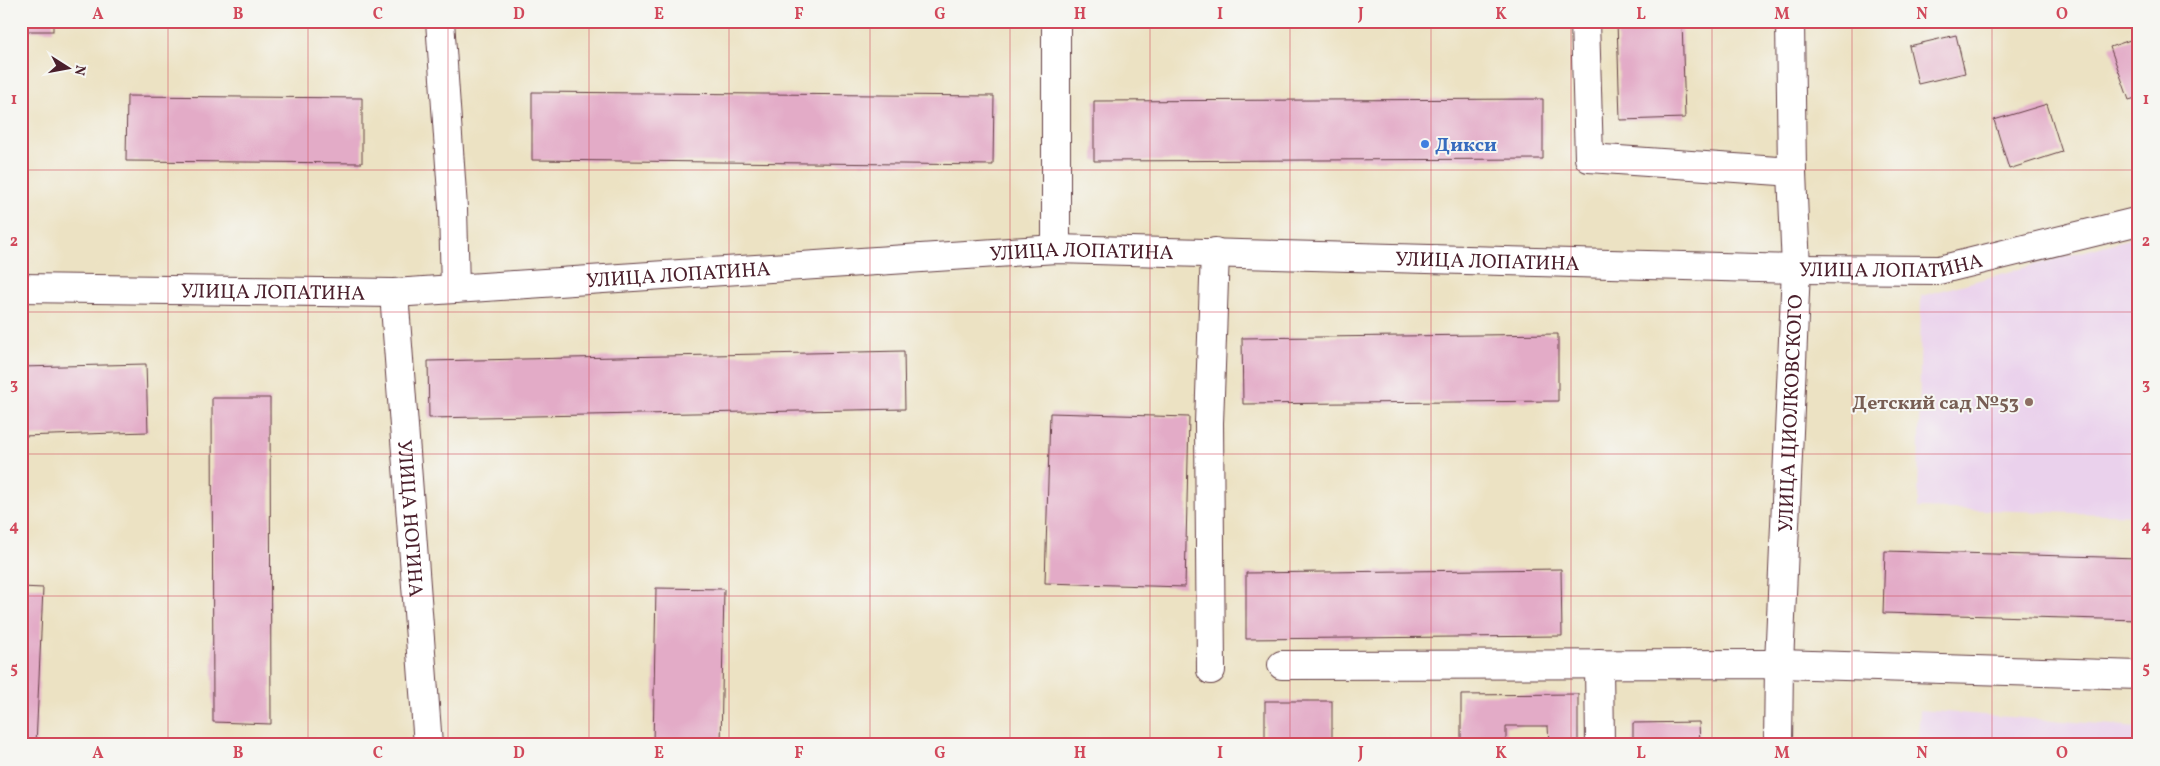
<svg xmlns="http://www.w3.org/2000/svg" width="2160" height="766" viewBox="0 0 2160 766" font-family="Vollkorn,serif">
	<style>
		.built { fill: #ead1ec }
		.building { fill: #e3abc7 }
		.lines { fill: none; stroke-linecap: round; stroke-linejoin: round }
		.minor-casing { stroke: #623c42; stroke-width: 30 }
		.minor { stroke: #fff; stroke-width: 28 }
		.grid { fill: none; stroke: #d1495b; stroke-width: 1; stroke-opacity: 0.55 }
		.shop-dot { fill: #3f7fe0; stroke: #f6f6f2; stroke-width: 2 }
		.education-dot { fill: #8d6e63; stroke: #f6f6f2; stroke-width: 2 }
		.labels { text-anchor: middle; stroke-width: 4; stroke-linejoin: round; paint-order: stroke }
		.shop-label { font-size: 20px; font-weight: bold; fill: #366cbe; stroke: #f6f6f2; text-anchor: start }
		.street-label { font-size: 20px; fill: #4a1f2b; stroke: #f6f6f2 }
		.education-label { font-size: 20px; font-weight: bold; fill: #785e54; stroke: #f6f6f2; text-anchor: end }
		.neatline { fill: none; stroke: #d1495b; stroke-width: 2 }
		.grid-label { font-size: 16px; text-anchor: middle; font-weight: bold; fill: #d1495b }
	</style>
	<rect width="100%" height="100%" fill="#f6f6f2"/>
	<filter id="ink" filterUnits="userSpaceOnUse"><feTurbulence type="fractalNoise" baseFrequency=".02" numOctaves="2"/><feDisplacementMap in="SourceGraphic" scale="10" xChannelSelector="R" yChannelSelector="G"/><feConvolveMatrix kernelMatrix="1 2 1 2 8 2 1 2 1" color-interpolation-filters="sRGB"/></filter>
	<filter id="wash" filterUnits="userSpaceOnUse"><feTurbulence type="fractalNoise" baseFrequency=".0096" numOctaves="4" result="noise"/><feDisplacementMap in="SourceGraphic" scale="20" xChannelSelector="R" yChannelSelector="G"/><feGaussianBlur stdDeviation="1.12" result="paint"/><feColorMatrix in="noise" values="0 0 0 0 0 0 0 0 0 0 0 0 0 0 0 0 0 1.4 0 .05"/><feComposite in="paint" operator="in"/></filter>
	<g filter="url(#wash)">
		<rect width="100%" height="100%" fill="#ece2c3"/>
		<g class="built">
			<polygon points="2139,236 2139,515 1918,508 1921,296"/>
			<polygon points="1920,710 2139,727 2139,745 1917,745"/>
		</g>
		<g id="blocks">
			<g class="building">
				<rect x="21" y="21" width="32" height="10"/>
				<polygon points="1617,21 1682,21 1685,118 1620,120"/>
				<polygon points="1956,35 1965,73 1918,84 1909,46"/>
				<polygon points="2139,37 2139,97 2129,100 2110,47"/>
				<polygon points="532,92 994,96 993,165 532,160"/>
				<polygon points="127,96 362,98 362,163 126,161"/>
				<polygon points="1543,99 1543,159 1094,161 1094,101"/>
				<polygon points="2047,104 2062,152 2009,169 1994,120"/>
				<polygon points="1558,334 1558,401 1243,404 1242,338"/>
				<polygon points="904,351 905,409 429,418 428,361"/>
				<polygon points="146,364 148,432 21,436 21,367"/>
				<polygon points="212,398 270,398 271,724 213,722"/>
				<polygon points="1050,413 1189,417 1185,587 1045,583"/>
				<polygon points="1885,551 2139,558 2139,620 1883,613"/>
				<polygon points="1561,569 1562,636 1246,639 1246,573"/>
				<polygon points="21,587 43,588 36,745 21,745"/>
				<polygon points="656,588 724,589 721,745 653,745"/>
				<polygon points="1578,694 1578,745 1549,745 1548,726 1506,726 1506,745 1461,745 1461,695"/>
				<rect x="1265" y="701" width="67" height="44"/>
				<polygon points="1699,722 1700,745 1633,745 1633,723"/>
			</g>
		</g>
	</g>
	<g filter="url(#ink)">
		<use href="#blocks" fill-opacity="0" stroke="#623c42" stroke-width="1"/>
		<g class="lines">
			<defs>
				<g id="minor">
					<polyline points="440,21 453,208 455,289"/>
					<polyline points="1585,21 1589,158 1792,172"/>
					<polyline points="1056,249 1056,21"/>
					<path id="s1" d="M21,288l373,5 662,-44 740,20 143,1 200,-49"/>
					<path id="s2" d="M394,293l34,452"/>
					<polyline points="1599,664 1600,745"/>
					<polyline points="1282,665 1779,664 2139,675"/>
					<polyline points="1211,670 1209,423 1215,252"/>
					<path id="s3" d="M1778,745l1,-81 17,-395 -4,-97 -2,-151"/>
				</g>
			</defs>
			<use href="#minor" class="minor-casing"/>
			<use href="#minor" class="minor"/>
		</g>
	</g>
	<path class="grid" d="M168,21v724M308,21v724M448,21v724M589,21v724M729,21v724M870,21v724M1010,21v724M1150,21v724M1290,21v724M1431,21v724M1571,21v724M1712,21v724M1852,21v724M1992,21v724M21,170h2118M21,312h2118M21,454h2118M21,596h2118"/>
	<circle class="shop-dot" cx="1425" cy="144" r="5"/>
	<circle class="education-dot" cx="2029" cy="402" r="5"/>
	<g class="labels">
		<g class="shop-label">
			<text x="1435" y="151">Дикси</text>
		</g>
		<g class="street-label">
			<text dy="7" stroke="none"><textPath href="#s1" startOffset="1062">УЛИЦА ЛОПАТИНА</textPath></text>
			<text dy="7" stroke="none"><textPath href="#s1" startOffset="1468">УЛИЦА ЛОПАТИНА</textPath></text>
			<text dy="7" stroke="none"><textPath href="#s1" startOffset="1872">УЛИЦА ЛОПАТИНА</textPath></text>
			<text dy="7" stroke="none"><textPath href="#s1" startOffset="658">УЛИЦА ЛОПАТИНА</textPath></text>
			<text dy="7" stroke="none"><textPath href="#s1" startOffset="252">УЛИЦА ЛОПАТИНА</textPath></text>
			<text dy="7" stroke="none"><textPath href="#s3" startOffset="332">УЛИЦА ЦИОЛКОВСКОГО</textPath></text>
			<text dy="7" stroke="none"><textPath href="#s2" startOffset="226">УЛИЦА НОГИНА</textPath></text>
		</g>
		<g class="education-label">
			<text x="2019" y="409">Детский сад №53</text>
		</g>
	</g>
	<rect width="2160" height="766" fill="none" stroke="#f6f6f2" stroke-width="55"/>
	<g transform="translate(68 68) rotate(101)" stroke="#f6f6f2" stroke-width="4" paint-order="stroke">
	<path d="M0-4L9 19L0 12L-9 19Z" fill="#4a1f2b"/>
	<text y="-8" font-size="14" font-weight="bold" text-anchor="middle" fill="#4a1f2b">N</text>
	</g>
	<rect x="28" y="28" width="2104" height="710" class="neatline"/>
	<g class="grid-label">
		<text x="98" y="19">A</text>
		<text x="238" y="19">B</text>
		<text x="378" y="19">C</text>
		<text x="519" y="19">D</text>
		<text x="659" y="19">E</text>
		<text x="799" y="19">F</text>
		<text x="940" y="19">G</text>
		<text x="1080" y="19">H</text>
		<text x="1220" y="19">I</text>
		<text x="1361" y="19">J</text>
		<text x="1501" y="19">K</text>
		<text x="1641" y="19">L</text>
		<text x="1782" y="19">M</text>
		<text x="1922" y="19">N</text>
		<text x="2062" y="19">O</text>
		<text x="14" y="104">1</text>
		<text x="2146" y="104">1</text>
		<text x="14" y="246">2</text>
		<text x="2146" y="246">2</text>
		<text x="14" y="389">3</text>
		<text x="2146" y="389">3</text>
		<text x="14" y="531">4</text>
		<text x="2146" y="531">4</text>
		<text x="14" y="673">5</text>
		<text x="2146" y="673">5</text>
		<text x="98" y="758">A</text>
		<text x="238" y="758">B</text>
		<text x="378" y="758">C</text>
		<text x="519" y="758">D</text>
		<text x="659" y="758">E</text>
		<text x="799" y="758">F</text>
		<text x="940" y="758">G</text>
		<text x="1080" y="758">H</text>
		<text x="1220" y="758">I</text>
		<text x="1361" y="758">J</text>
		<text x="1501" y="758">K</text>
		<text x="1641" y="758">L</text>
		<text x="1782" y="758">M</text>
		<text x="1922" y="758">N</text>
		<text x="2062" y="758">O</text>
	</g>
</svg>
